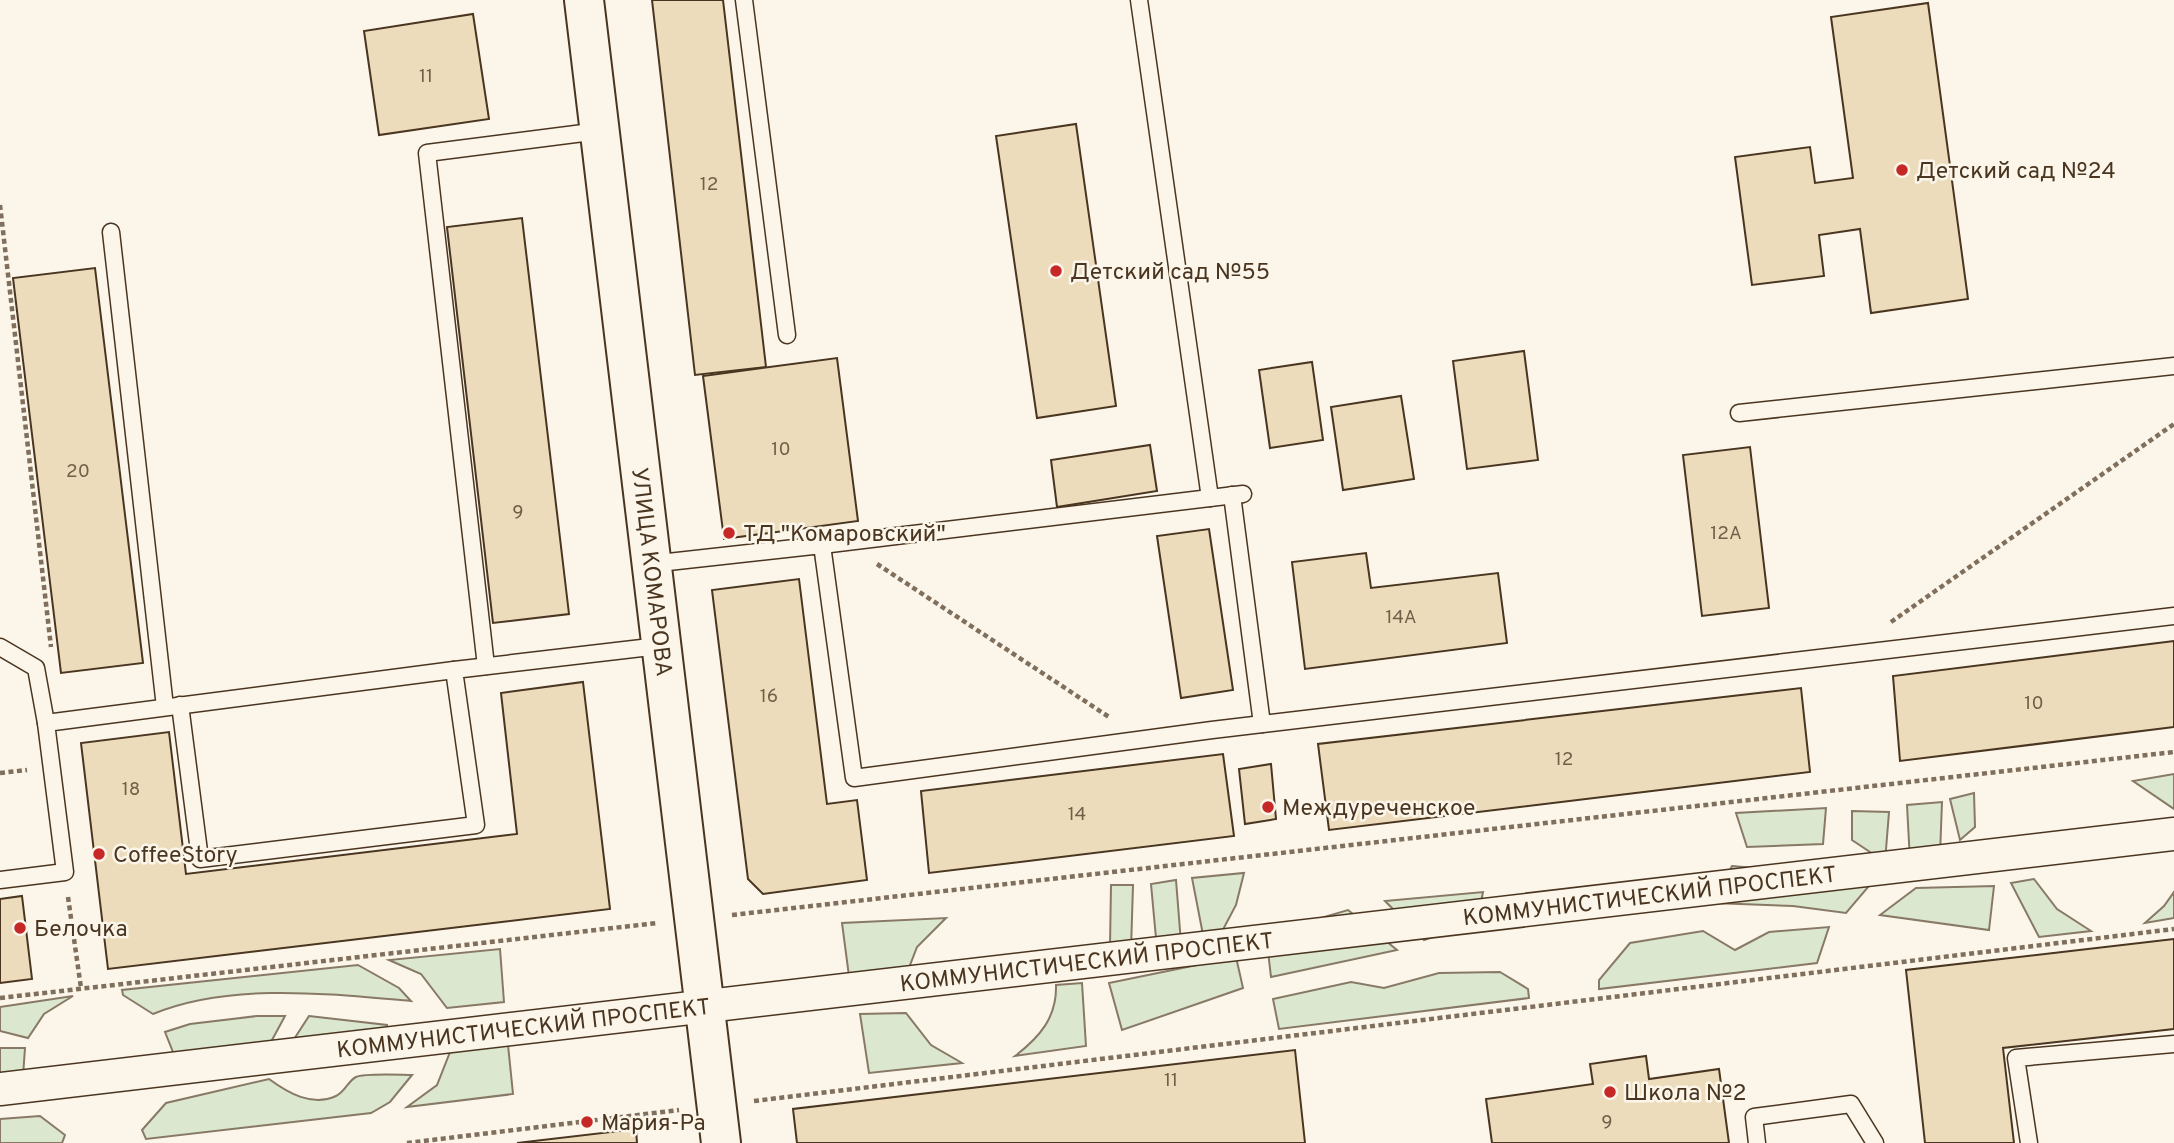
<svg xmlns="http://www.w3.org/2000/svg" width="2174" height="1143" viewBox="0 0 2174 1143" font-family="Overpass,sans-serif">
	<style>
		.green { fill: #dce7d0; stroke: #887966; stroke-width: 2 }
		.building { fill: #ecdcbc; stroke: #4a3520; stroke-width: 2 }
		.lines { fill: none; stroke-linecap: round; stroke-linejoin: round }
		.lane-casing { stroke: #4a3520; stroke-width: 19 }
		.street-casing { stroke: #4a3520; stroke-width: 35 }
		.secondary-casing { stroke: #4a3520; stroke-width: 42 }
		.path { stroke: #7f6f5c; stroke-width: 4.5; stroke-dasharray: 5 3.5; stroke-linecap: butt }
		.lane { stroke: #fbf6e9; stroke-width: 16 }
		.street { stroke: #fbf6e9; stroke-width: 32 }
		.secondary { stroke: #fbf6e9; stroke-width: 38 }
		.poi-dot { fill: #c62828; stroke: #fbf6e9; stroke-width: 2.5 }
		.labels { text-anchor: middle; stroke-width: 5; stroke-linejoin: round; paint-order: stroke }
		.number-label { font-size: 19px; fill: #725f47 }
		.poi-label { font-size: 23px; fill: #4a3520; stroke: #fbf6e9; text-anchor: start }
		.street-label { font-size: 23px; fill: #4a3520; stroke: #fbf6e9 }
	</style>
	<rect width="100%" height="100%" fill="#fbf6e9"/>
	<g class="green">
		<polygon points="2174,774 2174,809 2133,781"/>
		<polygon points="1974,793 1975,827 1960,840 1950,799"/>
		<polygon points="1942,802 1940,855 1910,861 1907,805"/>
		<polygon points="1826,808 1823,844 1747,847 1736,813"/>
		<polygon points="1852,811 1889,812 1885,862 1852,840"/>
		<polygon points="1732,866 1801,872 1869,886 1846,913 1793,906 1714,903"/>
		<polygon points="1244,873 1236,905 1218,939 1204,940 1192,878"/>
		<polygon points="2034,879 2057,909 2091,931 2039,937 2011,883"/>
		<polygon points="1176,880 1181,943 1157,949 1151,884"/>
		<polygon points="1111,885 1133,885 1131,950 1110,946"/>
		<polygon points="1994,886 1989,930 1880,915 1916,888"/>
		<polygon points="1483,892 1477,922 1424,940 1385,901"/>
		<polygon points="2174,892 2174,918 2145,923 2164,906"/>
		<polygon points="1348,910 1397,950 1271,977 1266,934"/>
		<polygon points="946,918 917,947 905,978 850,984 842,923"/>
		<polygon points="1829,927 1817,963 1599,989 1599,980 1630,943 1703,931 1735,950 1769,932"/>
		<polygon points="500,949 504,1002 447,1008 421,974 389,960"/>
		<polygon points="1236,957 1243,988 1122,1030 1109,983"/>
		<path d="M358,965l41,23 12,13c-82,-7 -181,-19 -258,13l-30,-19 -1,-5z"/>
		<polygon points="1500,972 1528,989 1529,998 1279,1029 1273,999 1351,982 1384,988 1439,973"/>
		<path d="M1082,983l4,63 -71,10c25,-19 42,-39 41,-71z"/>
		<polygon points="73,996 44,1014 28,1038 0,1031 0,1007"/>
		<polygon points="906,1013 931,1045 962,1063 869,1073 860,1014"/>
		<polygon points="257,1016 285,1016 265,1053 173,1052 165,1032 190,1024"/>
		<polygon points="309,1016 387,1025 390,1051 287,1050"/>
		<polygon points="507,1035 513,1094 407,1107 437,1085 454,1042"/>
		<polygon points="0,1048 25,1048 23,1076 0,1083"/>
		<path d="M412,1075l-22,27 -19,11 -225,26 -4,-9 24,-27 103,-24c19,14 43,28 67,17 9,-4 12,-15 20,-19 9,-4 45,-2 56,-2z"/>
		<polygon points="40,1116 65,1135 62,1143 0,1143 0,1119"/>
	</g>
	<g class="building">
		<polygon points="652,0 723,0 766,367 695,375"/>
		<polygon points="1928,3 1968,299 1871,313 1860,229 1819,235 1824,276 1752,285 1735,157 1810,147 1815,183 1853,178 1831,17"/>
		<polygon points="473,14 489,119 379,135 364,31"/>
		<polygon points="1076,124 1116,406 1037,418 996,136"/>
		<polygon points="522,218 569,614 493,623 447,227"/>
		<polygon points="95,268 143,663 61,673 13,278"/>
		<polygon points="1524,351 1538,460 1467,469 1453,361"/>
		<polygon points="837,358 858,521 724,539 703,376"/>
		<polygon points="1312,362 1323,440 1270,448 1259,370"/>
		<polygon points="1401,396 1414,479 1343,490 1331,407"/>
		<polygon points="1150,445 1157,491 1057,507 1051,460"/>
		<polygon points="1750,447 1769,608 1702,616 1683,455"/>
		<polygon points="1209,529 1233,690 1181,698 1157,536"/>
		<polygon points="1366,553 1371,588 1498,573 1507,643 1305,669 1292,562"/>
		<polygon points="799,579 827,804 857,800 867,880 763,894 748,879 712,590"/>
		<polygon points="2174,641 2174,727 1900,761 1893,676"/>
		<polygon points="583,682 610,909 108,969 81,743 169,732 186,874 517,834 501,693"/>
		<polygon points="1801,688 1810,772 1329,830 1318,744"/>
		<polygon points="1223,754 1234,836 929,873 921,791"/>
		<polygon points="1271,764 1276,819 1245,824 1239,769"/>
		<polygon points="22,896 32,979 0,983 0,899"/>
		<polygon points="2174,939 2174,1029 2003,1048 2014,1143 1925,1143 1906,970"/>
		<polygon points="1295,1050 1305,1143 797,1143 793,1109"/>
		<polygon points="1646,1056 1649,1079 1719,1069 1729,1143 1492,1143 1486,1099 1593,1084 1590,1064"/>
		<polygon points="636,1129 637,1143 517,1143"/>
	</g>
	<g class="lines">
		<defs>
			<g id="lane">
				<polyline points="744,0 787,335"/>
				<polyline points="1139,0 1210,498"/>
				<polyline points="111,232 165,707"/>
				<polyline points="1739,413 2174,366"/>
				<polyline points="1232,495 1262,724"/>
				<polyline points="822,545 1243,494"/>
				<polyline points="650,564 822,545 854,778 1212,730 2174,616"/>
				<polyline points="0,647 36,668 46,723"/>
				<polyline points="486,666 427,153 599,131"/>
				<polyline points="180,705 200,859 476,825 454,670 659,646"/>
				<polyline points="0,880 65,872 46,723 454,670"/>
				<polyline points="1757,1143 1754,1117 1851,1104 1875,1143"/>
				<polyline points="2029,1143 2016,1058 2174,1044"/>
			</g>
			<g id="street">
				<path id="s1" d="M0,1089l2174,-255"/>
			</g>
			<g id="secondary">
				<path id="s2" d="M584,0l137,1143"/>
			</g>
		</defs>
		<use href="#lane" class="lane-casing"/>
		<use href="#street" class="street-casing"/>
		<use href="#secondary" class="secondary-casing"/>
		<g class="path">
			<polyline points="0,205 51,647"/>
			<polyline points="877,564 1109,717"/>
			<polyline points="1891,622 2174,424"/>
			<polyline points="0,773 27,770"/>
			<polyline points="68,897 81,988"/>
			<polyline points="732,915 2174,752"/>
			<polyline points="0,998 657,923"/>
			<polyline points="754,1101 2174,929"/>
			<polyline points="407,1143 679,1110"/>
		</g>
		<use href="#lane" class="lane"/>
		<use href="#street" class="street"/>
		<use href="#secondary" class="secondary"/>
	</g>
	<g class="poi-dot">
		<circle cx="1902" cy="170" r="7"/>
		<circle cx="1056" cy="271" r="7"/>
		<circle cx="729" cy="533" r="7"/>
		<circle cx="1268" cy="807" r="7"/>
		<circle cx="99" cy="854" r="7"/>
		<circle cx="20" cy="928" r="7"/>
		<circle cx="1610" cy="1092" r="7"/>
		<circle cx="587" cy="1122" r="7"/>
	</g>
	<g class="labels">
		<g class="number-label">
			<text x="426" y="82">11</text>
			<text x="709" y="190">12</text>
			<text x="781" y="455">10</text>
			<text x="78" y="477">20</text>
			<text x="518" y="518">9</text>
			<text x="1726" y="539">12А</text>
			<text x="1401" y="623">14А</text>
			<text x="769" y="702">16</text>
			<text x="2034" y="709">10</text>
			<text x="1564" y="765">12</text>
			<text x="131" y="795">18</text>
			<text x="1077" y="820">14</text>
			<text x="1171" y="1086">11</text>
			<text x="1607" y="1128">9</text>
		</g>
		<g class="poi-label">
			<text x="1916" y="178">Детский сад №24</text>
			<text x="1070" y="279">Детский сад №55</text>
			<text x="743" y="541">ТД "Комаровский"</text>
			<text x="1282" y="815">Междуреченское</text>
			<text x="113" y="862">CoffeeStory</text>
			<text x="34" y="936">Белочка</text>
			<text x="1624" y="1100">Школа №2</text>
			<text x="601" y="1130">Мария-Ра</text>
		</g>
		<g class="street-label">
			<text dy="8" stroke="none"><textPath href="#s2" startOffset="576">УЛИЦА КОМАРОВА</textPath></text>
			<text dy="8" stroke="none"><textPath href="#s1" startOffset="1661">КОММУНИСТИЧЕСКИЙ ПРОСПЕКТ</textPath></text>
			<text dy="8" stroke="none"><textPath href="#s1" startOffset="1094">КОММУНИСТИЧЕСКИЙ ПРОСПЕКТ</textPath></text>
			<text dy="8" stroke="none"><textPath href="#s1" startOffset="527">КОММУНИСТИЧЕСКИЙ ПРОСПЕКТ</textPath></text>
		</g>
	</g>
</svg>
